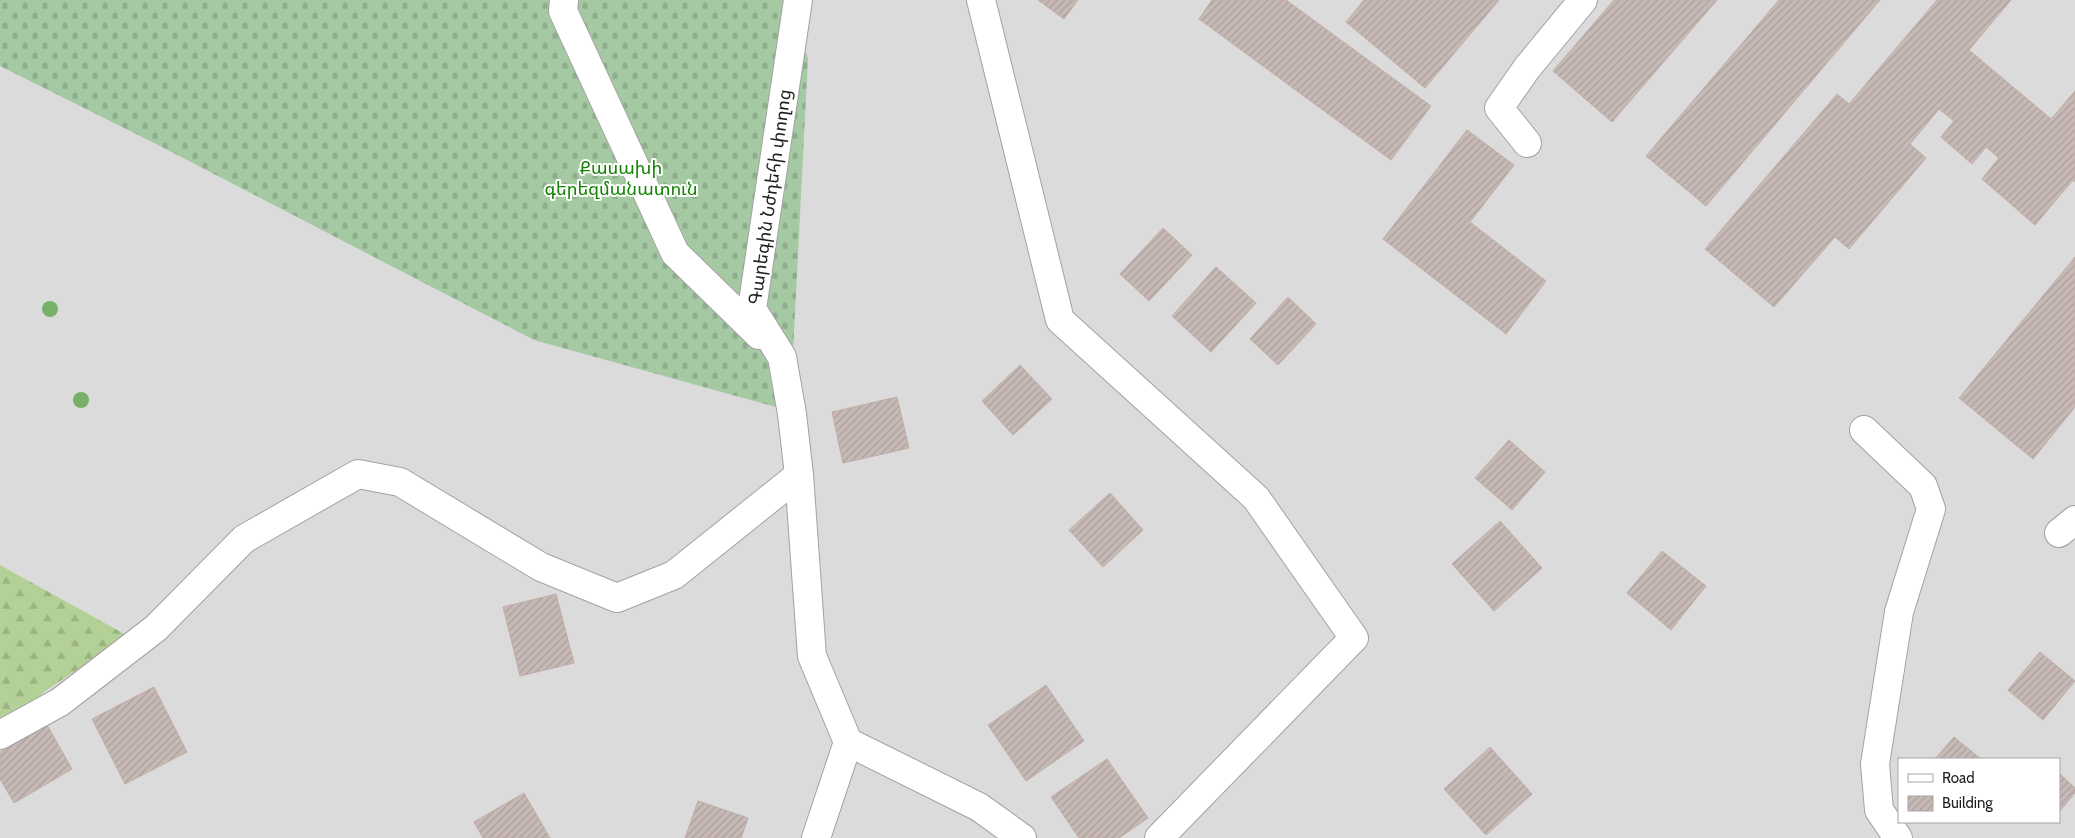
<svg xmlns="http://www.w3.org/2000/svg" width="2075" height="838" viewBox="0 0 2075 838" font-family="Cabin,'Noto Sans Armenian',sans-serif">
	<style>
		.residential { fill: #dcdbdb; fill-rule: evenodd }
		.forest { fill: url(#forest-firs) }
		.cemetery { fill: url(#cemetery-stones) }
		.building { fill: url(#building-hatch); stroke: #c2aca5 }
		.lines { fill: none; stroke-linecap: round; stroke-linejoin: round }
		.minor-casing { stroke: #a2a2a2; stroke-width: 30 }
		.minor { stroke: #fff; stroke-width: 28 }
		.tree { fill: #76b069 }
		.labels { text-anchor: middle; stroke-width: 4; stroke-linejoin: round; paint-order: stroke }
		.park-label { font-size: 18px; fill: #138205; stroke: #fff }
		.street-label { font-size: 18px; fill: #1e1e1e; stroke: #fff }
	</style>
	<defs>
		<pattern id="forest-firs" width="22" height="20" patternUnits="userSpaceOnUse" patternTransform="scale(1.25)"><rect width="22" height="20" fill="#b3d196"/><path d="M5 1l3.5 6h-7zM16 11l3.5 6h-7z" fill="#9ab381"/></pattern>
		<pattern id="cemetery-stones" width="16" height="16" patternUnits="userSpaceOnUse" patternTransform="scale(1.25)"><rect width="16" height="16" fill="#a5caa3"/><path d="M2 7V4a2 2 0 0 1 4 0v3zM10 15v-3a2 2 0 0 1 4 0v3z" fill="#8ead8c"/></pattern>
		<pattern id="building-hatch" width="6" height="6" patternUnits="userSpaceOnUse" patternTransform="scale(1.25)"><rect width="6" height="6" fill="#c7bab6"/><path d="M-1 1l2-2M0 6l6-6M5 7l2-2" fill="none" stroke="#aa9f9c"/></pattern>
	</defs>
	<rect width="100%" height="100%" fill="#efe9e3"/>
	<path class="residential" d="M0,0h2075v838h-2075zM1899,759h160v63h-160z"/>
	<polygon class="forest" points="0,565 128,636 45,691 27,708 0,719"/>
	<polygon class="cemetery" points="0,0 785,0 808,58 790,411 534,340 156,144 0,66"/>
	<g class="building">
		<polygon points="1038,0 1078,0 1064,19"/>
		<polygon points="1212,0 1286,0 1431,106 1391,160 1199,19"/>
		<polygon points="1364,0 1499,0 1425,88 1346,22"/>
		<polygon points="1614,0 1717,0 1612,122 1553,71"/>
		<polygon points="1779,0 1880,0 1706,206 1646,156"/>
		<polygon points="1937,0 2011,0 1969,50 2051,119 2075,91 2075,182 2073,180 2035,225 1982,179 1999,158 1986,147 1972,164 1941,137 1954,121 1939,109 1910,144 1926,158 1849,249 1835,237 1774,307 1705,249 1837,94 1849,104"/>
		<polygon points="1467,130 1514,165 1470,222 1546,281 1506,334 1383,239"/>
		<polygon points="1163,228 1192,255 1149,301 1120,274"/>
		<polygon points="2075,257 2075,407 2033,459 1959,398"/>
		<polygon points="1216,267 1256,303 1211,352 1172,316"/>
		<polygon points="1288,297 1316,324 1278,365 1250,339"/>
		<polygon points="1020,365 1052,399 1013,435 982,401"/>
		<polygon points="897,397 909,448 843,463 832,412"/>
		<polygon points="1509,440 1545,472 1512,510 1475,478"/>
		<polygon points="1110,493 1143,530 1103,567 1069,530"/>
		<polygon points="1500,521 1542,568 1494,611 1452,564"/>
		<polygon points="1662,551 1706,586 1671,630 1627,593"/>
		<polygon points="556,594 574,663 520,676 503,607"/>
		<polygon points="2040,652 2075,681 2043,720 2008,690"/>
		<polygon points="1046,685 1084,741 1026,781 988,725"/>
		<polygon points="154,687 187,752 125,784 92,719"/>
		<polygon points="47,725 72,769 14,803 0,779 0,752"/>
		<polygon points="1954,737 1981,759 1935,759"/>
		<polygon points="1490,747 1532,794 1486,835 1444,789"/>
		<polygon points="1107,759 1148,818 1119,838 1079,838 1051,797"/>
		<polygon points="2059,773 2075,788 2075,793 2059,812"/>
		<polygon points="524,793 550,838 483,838 474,822"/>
		<polygon points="698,801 748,818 741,838 685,838"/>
	</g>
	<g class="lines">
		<defs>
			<g id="minor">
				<polyline points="564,0 563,11 675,253 759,335"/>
				<polyline points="798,0 752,309 782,357 792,414 799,475 812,656 848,742 816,838"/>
				<polyline points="981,0 1060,320 1256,498 1354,638 1159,838"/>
				<polyline points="1527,143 1499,108 1527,68 1583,0"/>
				<polyline points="1864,430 1923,486 1931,509 1899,612 1875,764 1879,810 1898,838"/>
				<polyline points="2059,533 2075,520"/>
				<polyline points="0,735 60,702 156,628 244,539 358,474 400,482 541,567 617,598 674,575 799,475"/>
				<polyline points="848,742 979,807 1022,838"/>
			</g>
		</defs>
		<use href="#minor" class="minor-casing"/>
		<use href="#minor" class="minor"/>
	</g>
	<g class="tree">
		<circle cx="50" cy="309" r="8"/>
		<circle cx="81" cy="400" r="8"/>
	</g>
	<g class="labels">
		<g class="park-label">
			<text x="621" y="174">Քասախի<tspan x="621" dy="21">գերեզմանատուն</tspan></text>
		</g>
		<g class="street-label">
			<text transform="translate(770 197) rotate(-82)" y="6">Գարեգին Նժդեհի փողոց</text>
		</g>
	</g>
	<rect x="1898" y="758" width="162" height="65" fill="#ffffff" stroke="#a5a5a5"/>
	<rect x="1908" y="774" width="25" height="8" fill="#ffffff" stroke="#a5a5a5"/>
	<text x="1942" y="783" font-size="15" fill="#1e1e1e">Road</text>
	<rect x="1908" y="796" width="25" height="15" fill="url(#building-hatch)" stroke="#a5a5a5"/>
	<text x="1942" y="808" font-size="15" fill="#1e1e1e">Building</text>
</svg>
